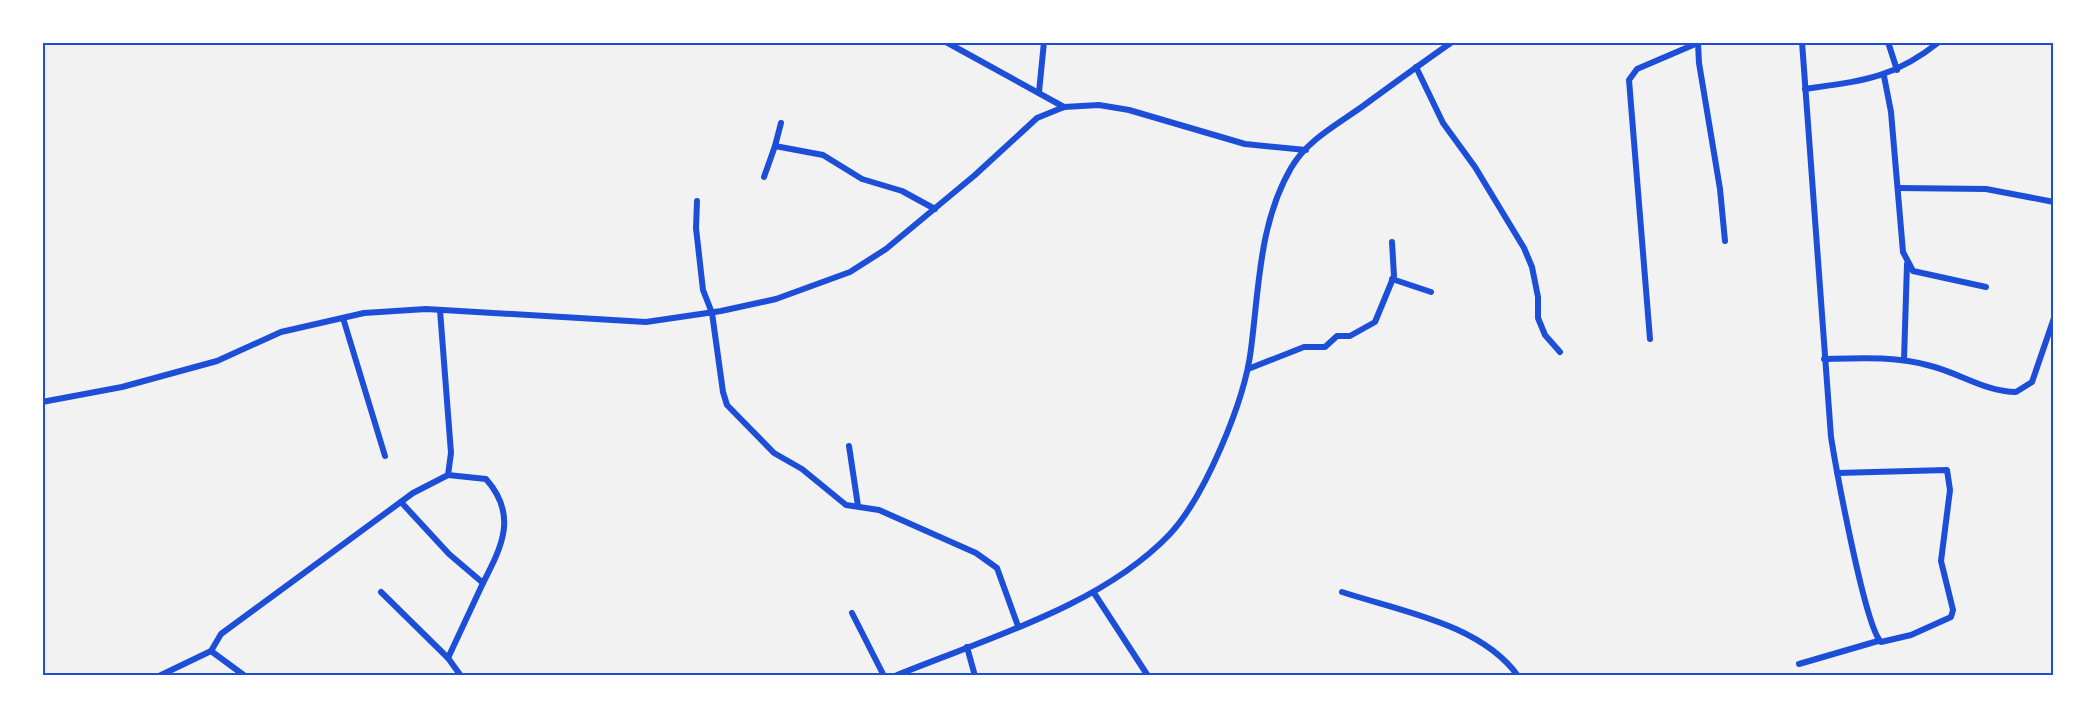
<svg xmlns="http://www.w3.org/2000/svg" width="2096" height="718" viewBox="0 0 2096 718" font-family="Karla,sans-serif">
	<style>
		.lines { fill: none; stroke-linecap: round; stroke-linejoin: round }
		.minor { stroke: #1d4ed8; stroke-width: 6 }
		.neatline { fill: none; stroke: #1d4ed8; stroke-width: 2 }
	</style>
	<rect width="100%" height="100%" fill="#f2f2f2"/>
	<g class="lines">
		<g class="minor">
			<polyline points="946,42 1064,107"/>
			<path d="M1802,42l29,395c5,31 34,190 50,205l30,-7 40,-18 2,-7 -12,-49 9,-71 -3,-20 -110,3"/>
			<polyline points="1888,42 1897,70"/>
			<polyline points="1698,43 1699,63 1720,189 1725,241"/>
			<polyline points="1416,67 1443,123 1475,167 1524,248 1532,267 1538,297 1538,318 1545,335 1560,352"/>
			<polyline points="1884,76 1891,112 1903,252 1913,271 1986,287"/>
			<path d="M1805,89c56,-8 88,-10 134,-47"/>
			<polyline points="1039,92 1044,42"/>
			<polyline points="781,123 775,146 823,155 862,179 902,191 935,209"/>
			<polyline points="764,177 775,146"/>
			<polyline points="1898,188 1986,189 2054,202"/>
			<polyline points="697,201 696,228 703,290 712,313 723,392 727,405 774,453 802,469 846,505 879,510 976,553 997,568 1018,626"/>
			<polyline points="1392,279 1431,292"/>
			<polyline points="343,318 385,456"/>
			<polyline points="1650,339 1629,80 1637,69 1700,42"/>
			<path d="M1824,359c36,-1 72,-3 107,7 28,7 55,26 85,26l16,-10 22,-64"/>
			<polyline points="1904,360 1907,264"/>
			<polyline points="1248,369 1304,347 1325,347 1337,336 1350,336 1375,322 1394,276 1392,242"/>
			<polyline points="42,402 122,387 217,361 281,332 364,313 426,309 646,322 721,311 776,299 850,272 886,249 975,175 1037,118 1064,107 1099,105 1129,110 1245,144 1306,150"/>
			<polyline points="849,446 858,506"/>
			<path d="M401,502l48,52 34,29c19,-37 35,-68 3,-104l-38,-4"/>
			<polyline points="381,592 448,658 483,583"/>
			<path d="M1342,592c58,19 139,32 176,84"/>
			<polyline points="1094,593 1148,676"/>
			<polyline points="852,613 884,676"/>
			<polyline points="967,647 975,676"/>
			<polyline points="211,651 245,676"/>
			<polyline points="448,658 461,676"/>
			<polyline points="1799,664 1878,641"/>
			<polyline points="159,676 211,651 221,634 413,493 448,475 451,453 440,310"/>
			<path d="M895,676c90,-37 206,-70 274,-141 36,-38 76,-135 82,-186 8,-61 8,-126 40,-181 16,-28 47,-44 72,-62 30,-22 59,-43 89,-64"/>
		</g>
	</g>
	<rect width="2096" height="718" fill="none" stroke="#ffffff" stroke-width="87"/>
	<rect x="44" y="44" width="2008" height="630" class="neatline"/>
</svg>
